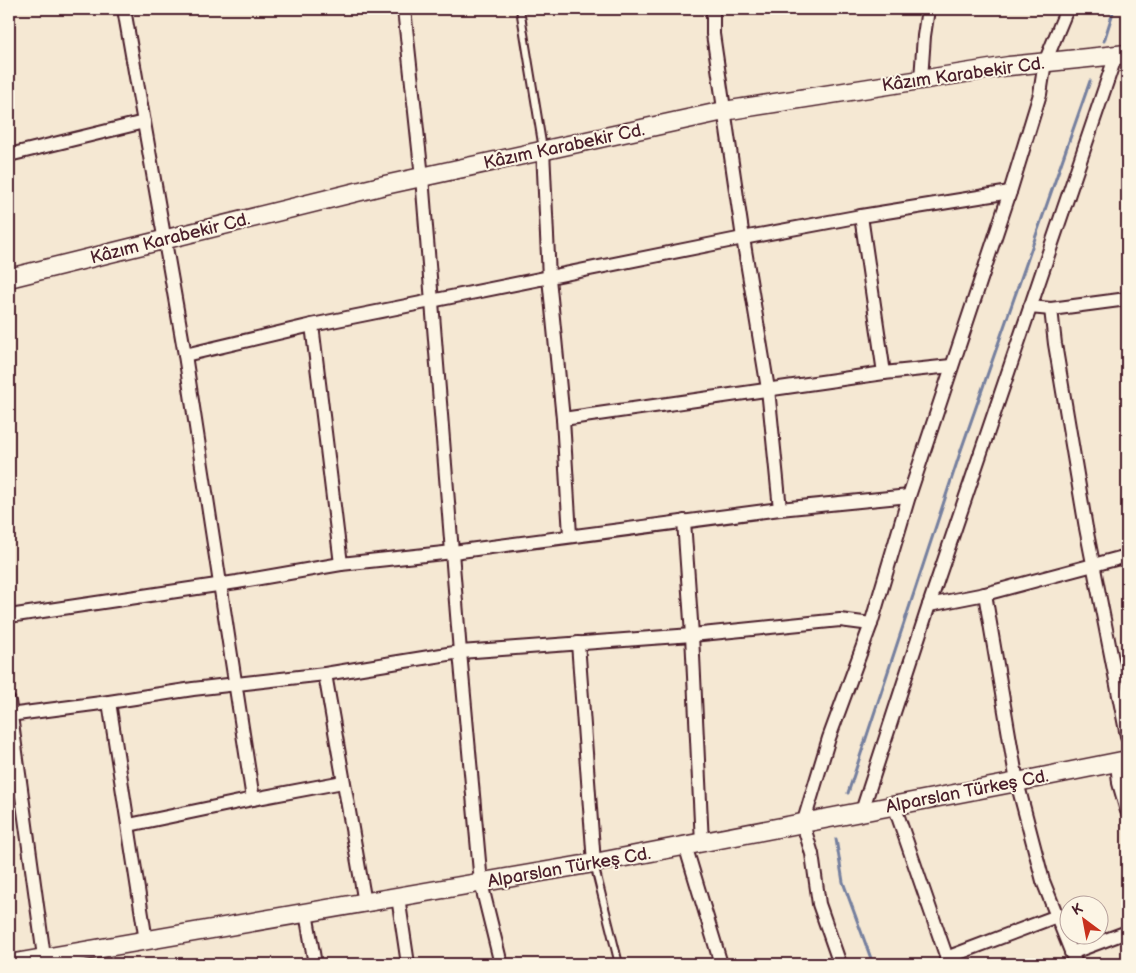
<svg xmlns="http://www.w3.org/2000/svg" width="1136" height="973" viewBox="0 0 1136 973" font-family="'Balsamiq Sans',sans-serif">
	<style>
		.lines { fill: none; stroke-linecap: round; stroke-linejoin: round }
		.stream { stroke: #757f9e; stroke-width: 3 }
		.lane-casing { stroke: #4a1f2b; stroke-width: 10 }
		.street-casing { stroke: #4a1f2b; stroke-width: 16 }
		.secondary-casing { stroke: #4a1f2b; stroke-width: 21 }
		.lane { stroke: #fcf5e5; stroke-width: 6 }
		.street { stroke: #fcf5e5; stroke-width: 12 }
		.secondary { stroke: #fcf5e5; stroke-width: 18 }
		.labels { text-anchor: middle; stroke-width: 4; stroke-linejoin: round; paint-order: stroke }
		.street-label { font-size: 18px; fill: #4a1f2b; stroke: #fcf5e5 }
	</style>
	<rect width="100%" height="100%" fill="#f5e8d3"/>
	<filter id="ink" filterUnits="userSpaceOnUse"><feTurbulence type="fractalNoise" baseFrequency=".02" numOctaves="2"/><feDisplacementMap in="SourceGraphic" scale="10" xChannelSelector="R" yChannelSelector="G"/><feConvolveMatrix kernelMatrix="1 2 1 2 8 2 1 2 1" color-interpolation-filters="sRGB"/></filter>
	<g filter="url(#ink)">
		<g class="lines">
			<g class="stream">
				<polyline points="1104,41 1114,9"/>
				<polyline points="848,793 961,450 1090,81"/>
				<polyline points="836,839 843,882 873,964"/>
			</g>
			<defs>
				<g id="lane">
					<polyline points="520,9 543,149"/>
					<polyline points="594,864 619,964"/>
				</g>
				<g id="street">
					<polyline points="124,9 185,355 253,799"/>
					<polyline points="404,9 422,177 460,652 481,883 501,964"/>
					<polyline points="713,9 713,34 743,238 768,389 780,509"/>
					<polyline points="921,79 924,36 928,9"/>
					<polyline points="543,150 549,278 563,419 570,535"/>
					<polyline points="9,155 144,122"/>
					<polyline points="861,216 884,373"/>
					<polyline points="1030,307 1051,309 1127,299"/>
					<polyline points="1051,309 1055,344 1086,528 1127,736"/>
					<polyline points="312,325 341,564"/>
					<polyline points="185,355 312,325 743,238 861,216 1010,192"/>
					<polyline points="563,419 884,373 951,366"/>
					<polyline points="684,521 692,635 702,843"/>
					<polyline points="985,594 1017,782 1043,881 1076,964"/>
					<polyline points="929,605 985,594 1127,556"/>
					<polyline points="9,616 237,582 341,564 453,552 780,509 909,496"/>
					<polyline points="578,643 594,863"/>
					<polyline points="325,674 365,903"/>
					<polyline points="9,701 45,964"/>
					<polyline points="109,702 146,941"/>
					<polyline points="9,715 109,702 193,689 325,674 460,652 692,635 840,620 871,624"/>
					<polyline points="1117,762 1119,783 1127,811"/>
					<polyline points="894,805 949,964"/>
					<polyline points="862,811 929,605 1116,55"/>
					<polyline points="129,825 253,799 343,782"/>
					<polyline points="685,845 721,964"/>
					<polyline points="398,897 408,964"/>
					<polyline points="306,913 315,964"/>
					<polyline points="1071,953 1127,932"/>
					<polyline points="946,958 1057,916"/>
					<polyline points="840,964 819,904 812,854 803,824 829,738 871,624 909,496 1010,192 1040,94 1045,62 1067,9"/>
				</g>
				<g id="secondary">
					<polyline points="9,278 385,185 724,111 1009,66 1127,54"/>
					<polyline points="9,964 594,863 1017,782 1127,760"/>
				</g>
			</defs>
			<use href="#lane" class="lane-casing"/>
			<use href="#street" class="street-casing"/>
			<use href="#secondary" class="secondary-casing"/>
			<use href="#lane" class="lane"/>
			<use href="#street" class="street"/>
			<use href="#secondary" class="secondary"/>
		</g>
	</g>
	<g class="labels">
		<g class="street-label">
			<text transform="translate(963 74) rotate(-8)" y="6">Kâzım Karabekir Cd.</text>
			<text transform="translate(564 146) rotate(-12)" y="6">Kâzım Karabekir Cd.</text>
			<text transform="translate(170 238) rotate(-14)" y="6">Kâzım Karabekir Cd.</text>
			<text transform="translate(967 791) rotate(-11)" y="6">Alparslan Türkeş Cd.</text>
			<text transform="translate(569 867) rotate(-10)" y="6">Alparslan Türkeş Cd.</text>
		</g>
	</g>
	<rect width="1136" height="973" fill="none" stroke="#fcf5e5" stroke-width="30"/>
	<rect x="15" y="15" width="1106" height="943" fill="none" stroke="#4a1f2b" stroke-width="2" filter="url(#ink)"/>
	<g transform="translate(1084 920) rotate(328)"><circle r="24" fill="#fcf5e5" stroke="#b59f9b"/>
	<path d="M0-4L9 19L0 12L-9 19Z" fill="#c8321e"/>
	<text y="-8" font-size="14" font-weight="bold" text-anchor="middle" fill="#4a1f2b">K</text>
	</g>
</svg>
